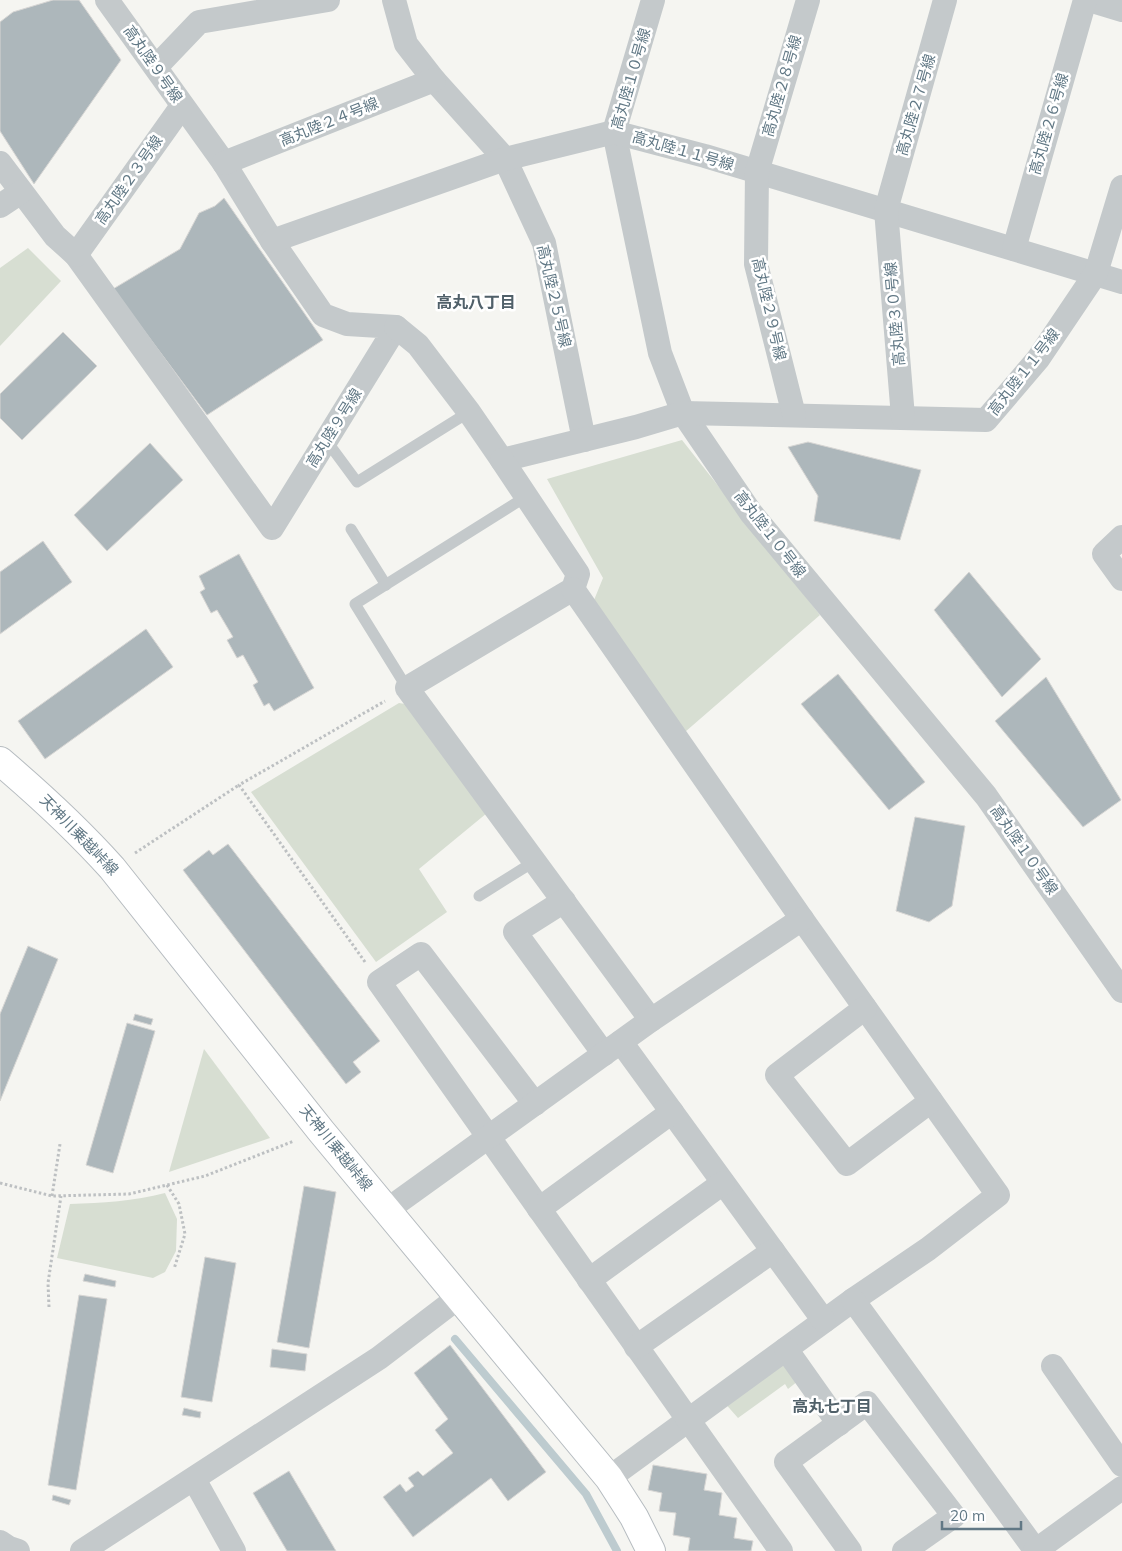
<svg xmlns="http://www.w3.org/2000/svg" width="1122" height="1551" viewBox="0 0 1122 1551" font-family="Mulish,'Noto Sans JP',sans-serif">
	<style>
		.green { fill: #d7ded2 }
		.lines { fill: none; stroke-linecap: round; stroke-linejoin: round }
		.stream { stroke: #bdcbcf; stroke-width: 8 }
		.building { fill: #adb7bb; stroke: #d7d6d4 }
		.secondary-casing { stroke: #b6bcc0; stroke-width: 30 }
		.path { stroke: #bdc0c2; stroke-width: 3; stroke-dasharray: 2.5 2.5; stroke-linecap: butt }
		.lane { stroke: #c4c9cb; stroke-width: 11 }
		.street { stroke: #c4c9cb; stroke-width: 24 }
		.secondary { stroke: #fff; stroke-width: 28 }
		.labels { text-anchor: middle; stroke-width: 5; stroke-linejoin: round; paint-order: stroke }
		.street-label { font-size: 15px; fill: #617885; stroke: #fff }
		.neighbourhood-label { font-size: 16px; font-weight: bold; fill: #506069; stroke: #fff }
	</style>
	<rect width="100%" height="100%" fill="#f5f5f1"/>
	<g class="green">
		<polygon points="28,248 61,281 0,346 0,268"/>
		<polygon points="682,440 820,615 685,732 592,605 603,578 547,479"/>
		<polygon points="399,703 411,705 487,813 419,869 447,912 376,962 251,792"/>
		<polygon points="204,1049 270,1138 169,1172"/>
		<path d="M165,1193l12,26 -1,32 -11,21 -12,6 -96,-20 13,-54c32,-1 64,-3 95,-11z"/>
		<polygon points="781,1358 798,1381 788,1389 785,1384 738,1418 723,1401"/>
	</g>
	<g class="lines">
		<polyline class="stream" points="455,1339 586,1494 617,1551"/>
	</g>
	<g class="building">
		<polygon points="53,0 79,0 121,60 34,184 0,131 0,22 13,12"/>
		<polygon points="224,198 323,340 207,415 113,289 180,249 199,213 215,206"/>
		<polygon points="63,332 97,366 22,440 0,418 0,394"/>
		<polygon points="808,442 921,470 900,540 814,521 818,496 788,447"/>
		<polygon points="150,443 183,480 107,551 74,515"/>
		<polygon points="43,541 72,582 0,634 0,572"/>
		<polygon points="239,554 314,688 274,711 269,703 264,706 253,685 258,682 243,655 237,658 227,640 233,637 217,610 211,613 200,592 205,589 199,576"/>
		<polygon points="969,572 1041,659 1002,697 934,610"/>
		<polygon points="146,629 173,667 45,759 18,721"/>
		<polygon points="838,674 925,782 889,810 801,704"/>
		<polygon points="1046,677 1121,800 1083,827 995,721"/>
		<polygon points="915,817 965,826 952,906 929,922 896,911"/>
		<polygon points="228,844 380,1041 353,1062 361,1072 346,1084 183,870 209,850 213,855"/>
		<polygon points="28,946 58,959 0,1101 0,1014"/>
		<polygon points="135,1014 153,1019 151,1025 133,1020"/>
		<polygon points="127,1023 155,1031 113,1173 86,1165"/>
		<polygon points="304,1186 336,1192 309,1348 277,1342"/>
		<polygon points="205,1257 236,1263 212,1402 181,1397"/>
		<polygon points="85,1274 116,1281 115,1287 83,1281"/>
		<polygon points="79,1295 107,1299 76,1490 48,1485"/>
		<polygon points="450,1345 546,1472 508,1501 491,1478 413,1537 383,1497 400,1484 406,1492 414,1486 408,1478 418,1471 423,1476 453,1453 435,1430 448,1419 414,1373"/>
		<polygon points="272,1349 307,1354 305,1371 270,1367"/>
		<polygon points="184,1408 201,1412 200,1418 182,1415"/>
		<polygon points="653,1465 707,1474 704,1490 722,1493 719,1515 737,1518 734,1538 753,1541 751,1551 688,1551 690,1538 673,1535 676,1513 659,1511 662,1493 648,1490"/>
		<polygon points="289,1471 336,1551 287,1551 253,1493"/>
		<polygon points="53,1495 71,1500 69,1505 52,1500"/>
	</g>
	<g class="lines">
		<defs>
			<path id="secondary" d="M0,761c40,34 77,68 112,107l209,263 288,347 25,39 17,34"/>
		</defs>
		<use href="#secondary" class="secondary-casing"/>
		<g class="path">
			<polyline points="135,853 239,785"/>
			<polyline points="365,962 239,785 385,701"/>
			<polyline points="0,1183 52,1196 129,1194 205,1176 294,1141"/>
			<polyline points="167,1185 179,1204 185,1234 174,1269"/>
			<polyline points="52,1196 60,1144"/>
			<polyline points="49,1307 48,1283 61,1196"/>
		</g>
		<g class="lane">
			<polyline points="326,440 357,482 469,412"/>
			<polyline points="351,529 386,585"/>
			<polyline points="407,688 355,604 527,496"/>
			<polyline points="479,896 535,861"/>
		</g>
		<g class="street">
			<polyline points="394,0 406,44 434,80 505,159 544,243 584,440"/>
			<polyline points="653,0 614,132 660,353 683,413 751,513 986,796 1122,991"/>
			<polyline points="1089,0 1122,10"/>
			<polyline points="156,67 199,22 328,0"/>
			<polyline points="0,163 55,236 76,255 272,528 396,327 347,324 323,315 272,241 224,163 107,0"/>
			<polyline points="224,163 434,80"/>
			<polyline points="0,206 21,192"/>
			<polyline points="272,241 505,159 614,132 705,156 1122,282"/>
			<polyline points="1014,249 1085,0"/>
			<polyline points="76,255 182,106"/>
			<polyline points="396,327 418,345 469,412 502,460 636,427 683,413 986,420 1038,359 1096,273 1122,187"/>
			<polyline points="794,415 756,264 757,172 808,0"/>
			<polyline points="903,417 886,210 945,0"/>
			<polyline points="502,460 578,574 573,589 407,688 651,1020"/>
			<polyline points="1122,537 1104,554 1122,579"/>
			<polyline points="573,589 802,919 998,1195 928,1249 853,1300 609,1478"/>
			<polyline points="564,901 515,932 604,1054"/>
			<polyline points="865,1008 777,1075 847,1164 931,1101"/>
			<polyline points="621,1042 824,1321"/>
			<polyline points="535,1104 421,954 379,982 781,1551"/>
			<polyline points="539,1209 672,1112"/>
			<polyline points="387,1210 651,1020 802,919"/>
			<polyline points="589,1280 723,1183"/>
			<polyline points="853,1300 1036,1551"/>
			<polyline points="636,1347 773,1251"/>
			<polyline points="786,1349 839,1424"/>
			<polyline points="1053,1366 1122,1465"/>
			<polyline points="194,1479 234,1551"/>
			<polyline points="0,1542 9,1548 18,1551"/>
			<polyline points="82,1551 379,1358 459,1297"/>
			<polyline points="850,1551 786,1462 867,1403 954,1516 904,1551"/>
			<polyline points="1035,1551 1122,1488"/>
		</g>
		<use href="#secondary" class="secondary"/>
	</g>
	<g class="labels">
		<g class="street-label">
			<text transform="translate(153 64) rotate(55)" y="5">高丸陸９号線</text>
			<text transform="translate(631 79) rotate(-74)" y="5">高丸陸１０号線</text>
			<text transform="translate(782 86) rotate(-74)" y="5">高丸陸２８号線</text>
			<text transform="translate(916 105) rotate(-74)" y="5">高丸陸２７号線</text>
			<text transform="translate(329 122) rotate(-22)" y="5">高丸陸２４号線</text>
			<text transform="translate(1049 124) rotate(-74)" y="5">高丸陸２６号線</text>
			<text transform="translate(683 151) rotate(16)" y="5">高丸陸１１号線</text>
			<text transform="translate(129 180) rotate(-55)" y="5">高丸陸２３号線</text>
			<text transform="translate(554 296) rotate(77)" y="5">高丸陸２５号線</text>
			<text transform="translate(769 309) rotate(77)" y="5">高丸陸２９号線</text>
			<text transform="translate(895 314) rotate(-95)" y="5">高丸陸３０号線</text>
			<text transform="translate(1024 372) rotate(-52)" y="5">高丸陸１１号線</text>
			<text transform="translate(334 428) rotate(-58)" y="5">高丸陸９号線</text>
			<text transform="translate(770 534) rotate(52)" y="5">高丸陸１０号線</text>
			<text transform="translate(79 835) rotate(46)" y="5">天神川乗越峠線</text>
			<text transform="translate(1024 850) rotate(55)" y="5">高丸陸１０号線</text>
			<text transform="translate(336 1148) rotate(51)" y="5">天神川乗越峠線</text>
		</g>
		<g class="neighbourhood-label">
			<text x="476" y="308">高丸八丁目</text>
			<text x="832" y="1412">高丸七丁目</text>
		</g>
	</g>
	<path d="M942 1521v8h79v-8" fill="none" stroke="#617885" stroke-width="2.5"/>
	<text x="950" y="1521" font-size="15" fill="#617885" stroke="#ffffff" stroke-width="4" paint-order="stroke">20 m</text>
</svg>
